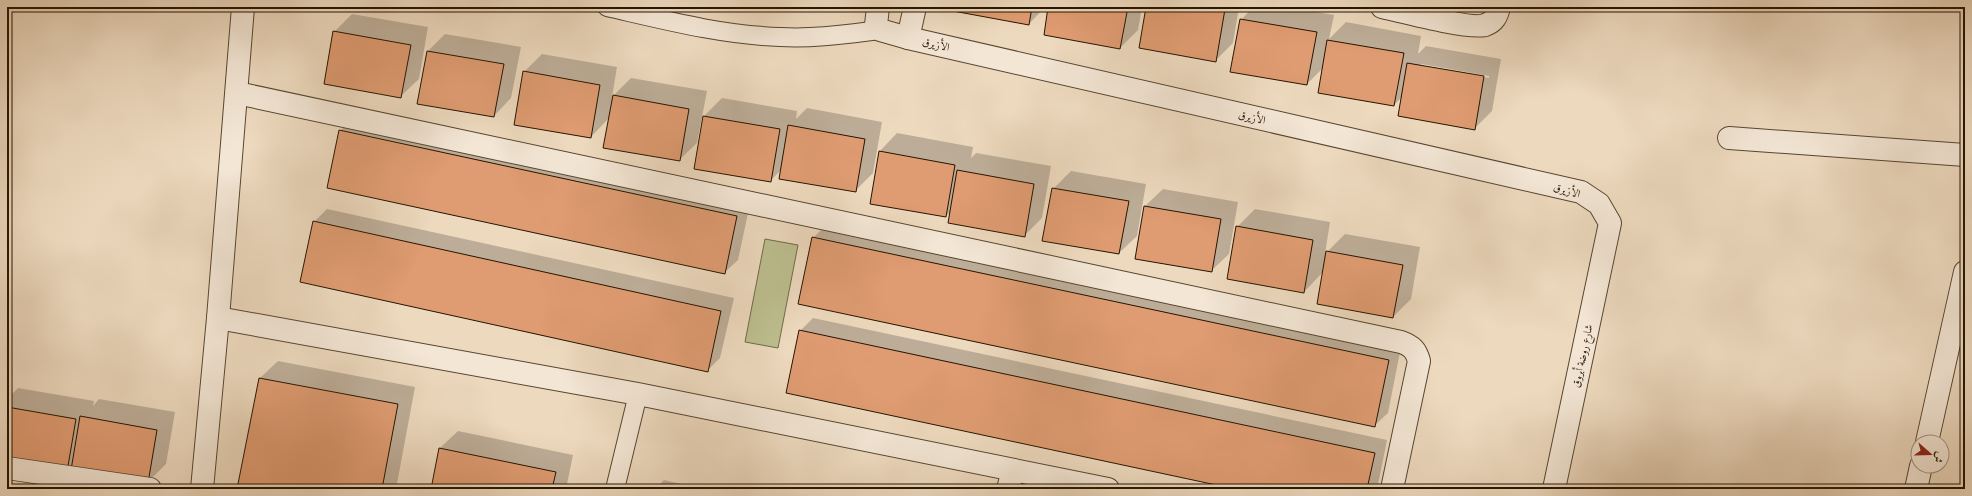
<svg xmlns="http://www.w3.org/2000/svg" width="1972" height="496" viewBox="0 0 1972 496" font-family="'IM FELL French Canon',Amiri,serif">
	<style>
		.green { fill: #bcbe8f; stroke: #706a48 }
		.shadow { fill: #0003; fill-rule: evenodd }
		.building { fill: #df9b71; stroke: #251500 }
		.lines { fill: none; stroke-linecap: round; stroke-linejoin: round }
		.lane-casing { stroke: #574630; stroke-width: 20 }
		.street-casing { stroke: #574630; stroke-width: 24 }
		.lane { stroke: #f3e6d5; stroke-width: 18 }
		.street { stroke: #f3e6d5; stroke-width: 22 }
		.labels { text-anchor: middle; stroke-width: 3; stroke-linejoin: round; paint-order: stroke }
		.street-label { font-size: 11px; fill: #251500; stroke: #f3e6d5 }
	</style>
	<rect width="100%" height="100%" fill="#edd9be"/>
	<filter id="stains"><feTurbulence type="fractalNoise" baseFrequency=".005" numOctaves="4"/><feColorMatrix values="0 0 0 0 .2 0 0 0 0 .09 0 0 0 0 .02 0 0 0 .5 -.17"/></filter>
	<radialGradient id="worn" r=".72"><stop offset=".6" stop-color="#630" stop-opacity="0"/><stop offset="1" stop-color="#630" stop-opacity=".3"/></radialGradient>
	<polygon class="green" points="765,239 798,245 778,348 745,342"/>
	<g class="shadow">
		<polygon points="954,7 1045,7 1029,24"/>
		<polygon points="1049,7 1142,7 1138,30 1120,48"/>
		<polygon points="1147,7 1239,7 1233,43 1215,61"/>
		<path d="M1253,7h35l46,8 -5,24 17,-17 75,14 -3,18 8,-8 75,13 -9,52 -17,17 -73,-31 -8,8 -71,-37 -16,16 -66,-64zM1421,64l68,12v2l-68,-12z"/>
		<polygon points="352,14 428,27 419,79 401,96 334,32"/>
		<polygon points="445,34 521,47 511,98 494,116 428,51"/>
		<polygon points="542,54 617,67 612,97 631,78 707,91 697,143 679,160 609,118 591,137 524,72"/>
		<polygon points="722,98 797,111 796,119 807,108 882,122 873,173 855,191 781,170 770,181 695,168 704,116"/>
		<polygon points="353,118 750,204 738,260 724,273 340,131"/>
		<polygon points="897,133 973,147 971,158 976,153 1051,166 1042,218 1024,236 951,211 946,216 880,151"/>
		<polygon points="1071,171 1146,184 1137,236 1119,253 1053,189"/>
		<polygon points="1163,189 1238,202 1229,254 1211,271 1145,206"/>
		<polygon points="327,209 734,298 720,358 707,371 314,222"/>
		<polygon points="1255,209 1330,222 1325,254 1345,234 1420,247 1411,299 1393,317 1323,272 1304,292 1237,227"/>
		<polygon points="826,225 1401,347 1388,413 1374,426 813,238"/>
		<polygon points="813,318 1387,440 1377,489 1239,489 800,331"/>
		<polygon points="278,361 415,387 396,489 244,489 260,378"/>
		<polygon points="18,388 94,401 93,406 99,399 175,412 166,464 148,482 73,465 67,471 7,460 7,399"/>
		<polygon points="458,431 573,455 566,489 432,489 440,448"/>
		<polygon points="664,480 704,489 655,489"/>
	</g>
	<g class="building">
		<polygon points="953,7 1032,7 1029,25 953,11"/>
		<polygon points="1048,7 1128,7 1120,49 1044,35"/>
		<polygon points="1146,7 1215,7 1225,9 1216,62 1139,48"/>
		<polygon points="1240,19 1317,32 1307,85 1230,72"/>
		<polygon points="333,31 411,45 401,98 324,84"/>
		<polygon points="1327,40 1404,53 1394,106 1318,93"/>
		<polygon points="427,51 504,64 494,117 417,104"/>
		<polygon points="1407,63 1484,76 1475,130 1398,116"/>
		<polygon points="523,71 600,85 591,138 514,125"/>
		<polygon points="613,95 689,109 680,161 603,148"/>
		<polygon points="703,116 780,129 771,182 694,169"/>
		<polygon points="788,125 865,139 856,192 779,179"/>
		<polygon points="339,130 737,216 725,274 327,188"/>
		<polygon points="879,151 955,165 946,217 870,204"/>
		<polygon points="957,170 1034,184 1025,237 948,223"/>
		<polygon points="1052,188 1129,201 1119,254 1042,241"/>
		<polygon points="1144,206 1221,219 1212,272 1135,259"/>
		<polygon points="313,221 721,311 708,372 300,282"/>
		<polygon points="1236,226 1313,240 1304,293 1227,279"/>
		<polygon points="812,237 1389,360 1375,427 798,304"/>
		<polygon points="1326,251 1403,265 1393,318 1317,304"/>
		<polygon points="799,330 1375,453 1367,489 1235,489 786,393"/>
		<polygon points="259,378 398,404 382,489 237,489"/>
		<polygon points="7,407 76,419 67,472 7,461"/>
		<polygon points="80,416 157,430 148,483 71,470"/>
		<polygon points="439,448 556,472 552,489 431,489"/>
	</g>
	<g class="lines">
		<defs>
			<g id="lane">
				<path d="M607,7c57,13 114,28 173,30 34,2 67,-3 100,-7"/>
				<polyline points="615,489 638,394"/>
			</g>
			<g id="street">
				<polyline points="878,7 876,25 880,30 908,38 1581,192 1599,204 1610,223 1554,489"/>
				<path d="M1382,7c17,4 91,23 103,18 9,-3 12,-9 14,-18"/>
				<polyline points="908,38 915,7"/>
				<path d="M237,93l1164,249c11,4 15,8 18,19l-27,128"/>
				<polyline points="1729,138 1965,155"/>
				<polyline points="218,318 638,394 1108,489"/>
				<polyline points="1927,442 1965,272"/>
				<polyline points="7,468 150,489"/>
				<polyline points="202,489 218,318 243,7"/>
				<polyline points="1008,489 1013,470"/>
				<polyline points="1916,489 1921,466"/>
			</g>
		</defs>
		<use href="#lane" class="lane-casing"/>
		<use href="#street" class="street-casing"/>
		<use href="#lane" class="lane"/>
		<use href="#street" class="street"/>
	</g>
	<g class="labels">
		<g class="street-label">
			<text transform="translate(936 44) rotate(13)" y="4">الأزيرق</text>
			<text transform="translate(1252 117) rotate(13)" y="4">الأزيرق</text>
			<text transform="translate(1567 190) rotate(16)" y="4">الأزيرق</text>
			<text transform="translate(1582 356) rotate(-78)" y="4">شارع روضة أبروق</text>
		</g>
	</g>
	<rect width="1972" height="496" fill="none" stroke="#edd9be" stroke-width="24"/>
	<rect x="8" y="8" width="1956" height="480" fill="none" stroke="#251500" stroke-width="2"/>
	<rect x="12" y="12" width="1948" height="472" fill="none" stroke="#251500"/>
	<g transform="translate(1930 454) rotate(110)"><circle r="19" fill="#f3e6d5" stroke="#a19280"/>
	<path d="M0-3L7 15L0 10L-7 15Z" fill="#8f2418"/>
	<text y="-6" font-size="11" font-weight="bold" text-anchor="middle" fill="#251500">ش</text>
	</g>
	<rect width="100%" height="100%" filter="url(#stains)"/>
	<rect width="100%" height="100%" fill="url(#worn)"/>
</svg>
